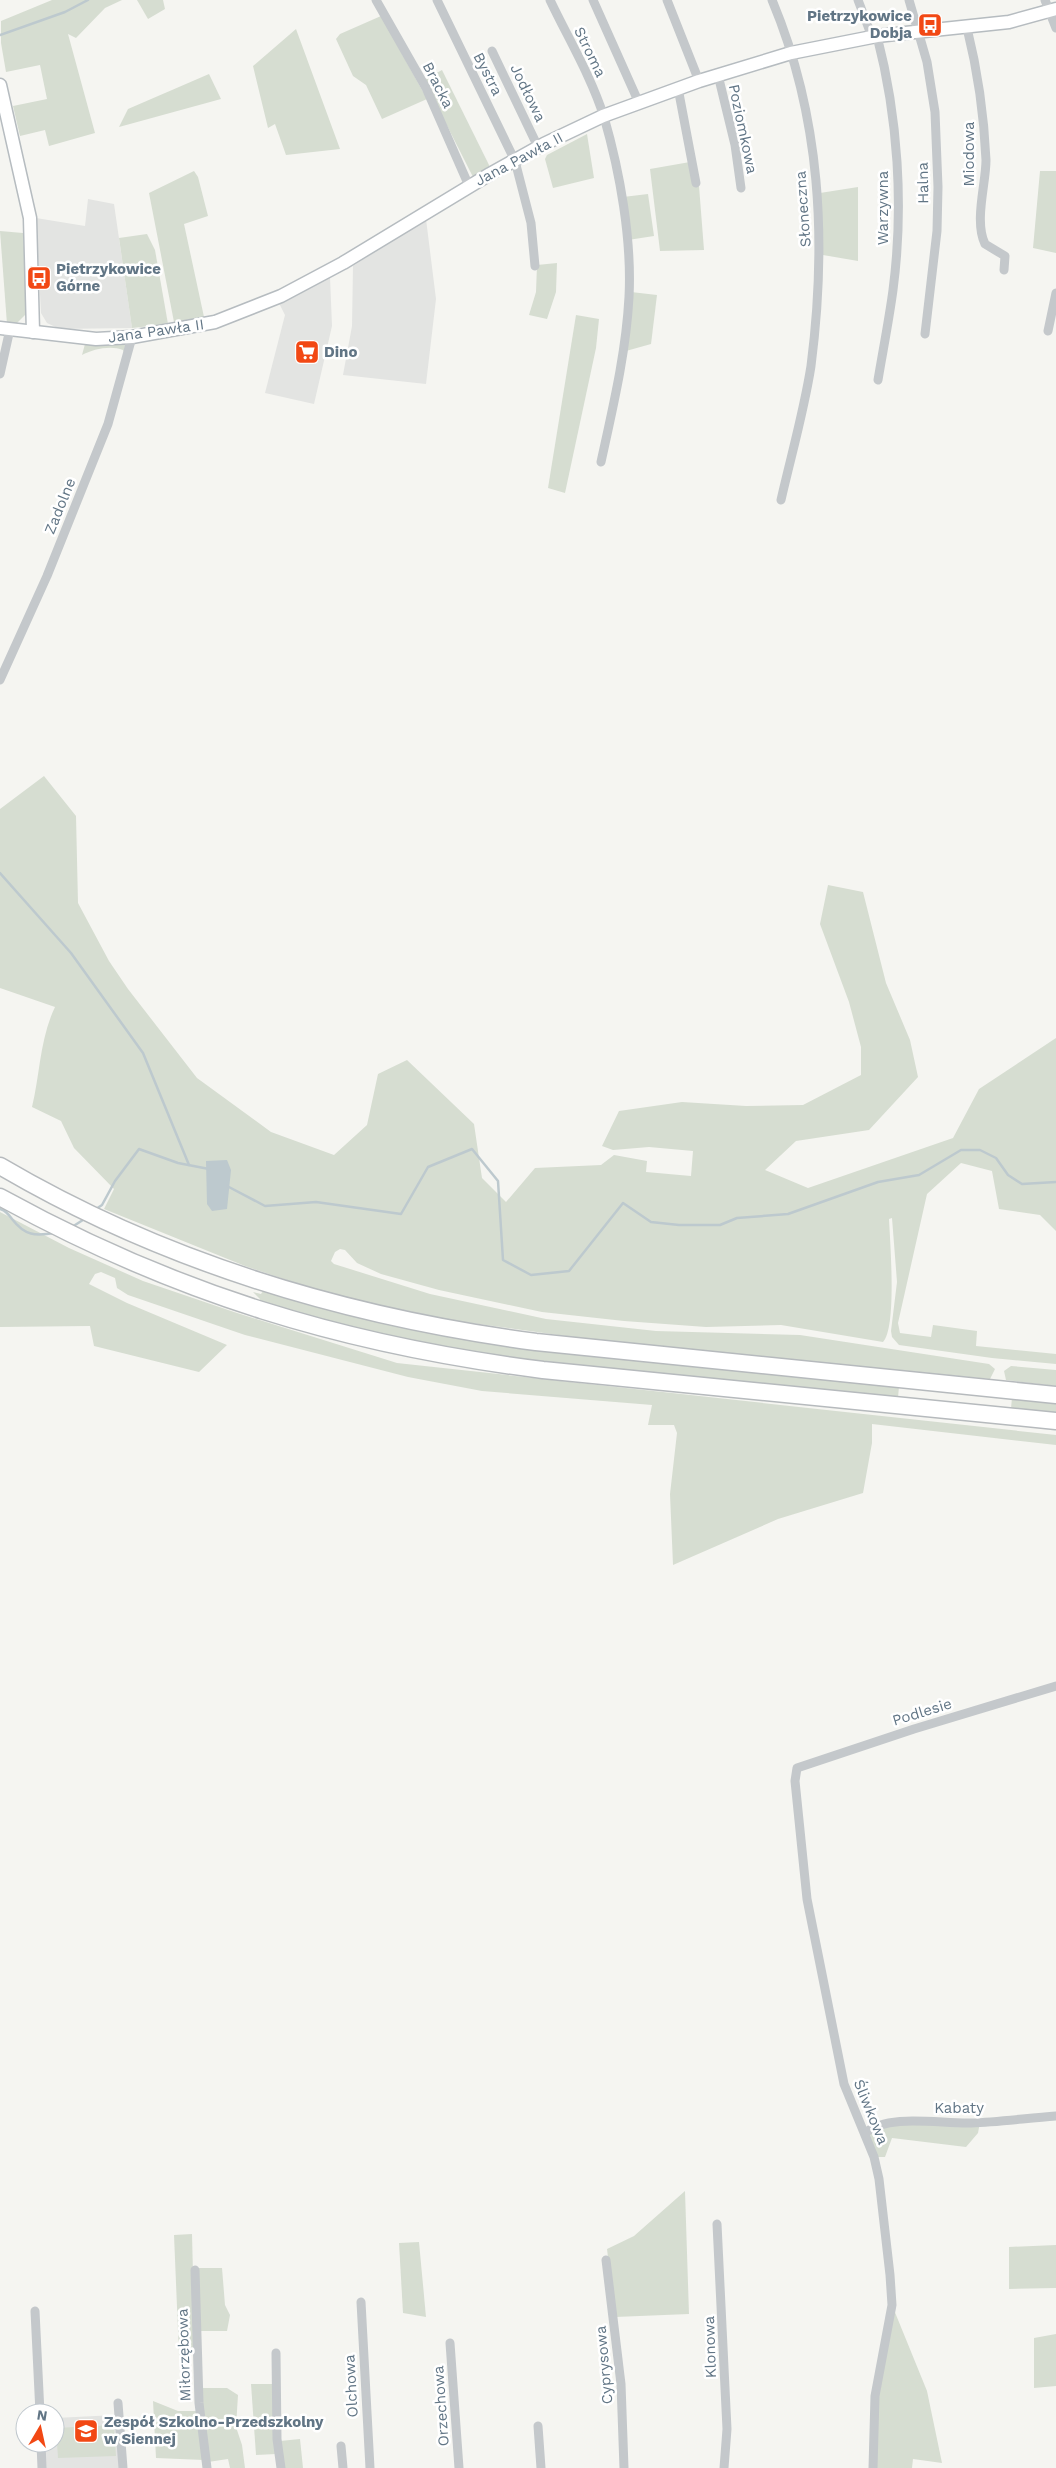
<svg xmlns="http://www.w3.org/2000/svg" width="1056" height="2468" viewBox="0 0 1056 2468" font-family="'Work Sans',sans-serif">
	<style>
		.built { fill: #e3e4e2 }
		.green { fill: #d6ddd1 }
		.water { fill: #bdc9ce }
		.lines { fill: none; stroke-linecap: round; stroke-linejoin: round }
		.stream { stroke: #bdc9ce; stroke-width: 2.5 }
		.secondary-casing { stroke: #b6bcc0; stroke-width: 15 }
		.highway-casing { stroke: #b6babd; stroke-width: 19 }
		.street { stroke: #c4c8cb; stroke-width: 9 }
		.secondary { stroke: #fff; stroke-width: 12 }
		.highway { stroke: #fff; stroke-width: 16 }
		.labels { text-anchor: middle; stroke-width: 5; stroke-linejoin: round; paint-order: stroke }
		.poi-label { font-size: 15px; font-weight: bold; fill: #617585; stroke: #fff; text-anchor: start }
		.street-label { font-size: 15px; fill: #617585; stroke: #fff }
	</style>
	<rect width="100%" height="100%" fill="#f5f5f1"/>
	<g class="built">
		<polygon points="88,199 114,204 132,328 60,329 47,323 41,313 36,218 85,226"/>
		<polygon points="426,219 436,299 426,384 343,375 352,326 353,266"/>
		<polygon points="330,277 332,326 314,404 265,393 285,315 279,303"/>
		<polygon points="116,2415 119,2468 45,2468 44,2443 55,2443 55,2418"/>
	</g>
	<g class="green">
		<polygon points="52,0 122,0 105,8 76,38 68,34 95,133 49,146 45,130 20,136 13,106 47,99 40,65 6,72 1,43 1,21"/>
		<polygon points="137,0 163,0 165,9 148,19"/>
		<polygon points="381,16 427,99 382,119 366,85 353,76 336,39 340,34"/>
		<polygon points="296,29 340,149 286,155 275,124 268,128 253,66"/>
		<polygon points="442,70 491,169 476,178 473,177 424,80"/>
		<polygon points="209,74 221,99 119,127 128,109"/>
		<polygon points="587,134 594,178 553,188 545,159 547,155"/>
		<polygon points="690,162 696,187 699,186 704,250 660,251 650,169"/>
		<polygon points="194,171 198,177 208,216 184,224 204,317 174,322 149,193"/>
		<polygon points="1040,171 1056,171 1056,253 1033,248"/>
		<polygon points="858,187 858,261 823,255 820,193"/>
		<polygon points="648,194 654,236 628,240 623,197"/>
		<polygon points="0,231 23,233 28,307 26,314 16,324 7,324"/>
		<polygon points="147,234 155,250 168,324 132,328 119,238"/>
		<polygon points="557,263 556,292 547,319 529,315 536,292 537,265"/>
		<polygon points="631,292 657,295 651,344 626,351"/>
		<polygon points="576,315 599,319 596,348 565,493 548,488"/>
		<path d="M123,343l4,3 -2,9 -2,-5c-12,-5 -30,-1 -41,5l3,-11z"/>
		<path d="M44,776l32,40 2,87 31,58 19,28 69,89 74,54 63,23 33,-30 11,-51 29,-14 67,64 8,54 24,24 29,-34 66,-3 13,-10 33,6 -1,11 45,4 2,-25 -44,-4 -36,3 -11,-4 17,-35 63,-9 64,4 57,-1 58,-30v-28l-12,-45 -29,-78 8,-39 35,7 23,91 24,57 8,37 -49,53 -73,11 -31,29 43,18 145,-50 26,-49 77,-51v193l-16,-16 -41,-6 -7,-38 -31,-8 -34,31 -29,129 2,10 31,4 2,-12 44,6 -1,15 80,8v10l-64,-6 -93,-13 -7,-8 -1,-6 6,-49 -5,-64 -3,1c1,22 8,109 -6,123l-102,-17 -75,2 -82,-6 -82,-9 -103,-22 -58,-16 -24,-11 -12,-13 -5,-1 -5,3 -4,9 3,3 96,30 116,25 110,12 144,4 189,29 6,5 -5,10 -374,-36 -166,-23 -121,-26 -84,-28 -141,-57 10,-20 -40,-41 -13,-27 -29,-14c8,-33 8,-69 23,-100l-55,-19v-179z"/>
		<polygon points="0,1212 69,1248 143,1281 234,1312 397,1363 1056,1435 1056,1445 872,1424 872,1443 863,1493 778,1519 673,1565 670,1494 677,1433 674,1425 648,1425 652,1405 482,1391 408,1377 245,1335 128,1295 117,1288 115,1278 101,1272 95,1274 89,1284 127,1303 227,1345 199,1372 94,1346 90,1326 0,1327"/>
		<polygon points="263,1291 321,1307 899,1386 898,1398 582,1368 426,1346 258,1304 260,1299 253,1292 261,1294"/>
		<polygon points="1011,1366 1056,1370 1056,1386 1006,1380 1004,1371"/>
		<polygon points="1012,1397 1056,1401 1056,1415 1011,1409"/>
		<polygon points="980,2122 978,2133 966,2147 892,2138 885,2157 874,2157 865,2133 874,2125"/>
		<polygon points="685,2191 689,2314 615,2317 607,2249 634,2236"/>
		<polygon points="192,2234 195,2355 179,2355 174,2235"/>
		<polygon points="419,2242 426,2317 403,2313 399,2243"/>
		<polygon points="1056,2245 1056,2288 1009,2289 1009,2247"/>
		<polygon points="197,2268 222,2268 225,2305 230,2315 227,2331 199,2331"/>
		<polygon points="892,2305 927,2391 942,2463 913,2459 912,2468 873,2468 875,2396"/>
		<polygon points="1056,2334 1056,2386 1034,2388 1034,2338"/>
		<polygon points="251,2384 275,2384 276,2454 256,2455"/>
		<polygon points="201,2388 227,2388 238,2395 236,2427 242,2445 245,2468 230,2468 228,2459 208,2462"/>
		<polygon points="153,2401 178,2411 198,2411 204,2460 156,2458"/>
		<polygon points="114,2425 116,2456 58,2458 56,2428"/>
		<polygon points="300,2439 303,2468 284,2468 280,2441"/>
	</g>
	<polygon class="water" points="227,1160 231,1170 227,1209 212,1211 207,1204 206,1161"/>
	<g class="lines">
		<g class="stream">
			<polyline points="0,35 65,12 88,0"/>
			<polyline points="0,873 71,953 143,1053 189,1165"/>
			<polyline points="227,1186 265,1206 316,1202 401,1214 428,1167 472,1149 498,1181 503,1260 531,1275 569,1271 623,1203 651,1222 679,1225 720,1225 737,1218 788,1214 878,1182 919,1175 961,1150 980,1150 996,1158 1008,1175 1022,1184 1056,1182"/>
			<path d="M0,1209c6,2 8,5 12,10 13,17 23,17 43,14"/>
			<polyline points="96,1209 102,1205 115,1181 139,1149 178,1163 209,1169"/>
			<polyline points="72,1227 86,1218"/>
		</g>
		<defs>
			<g id="secondary">
				<polyline points="0,85 30,218 33,332"/>
				<polyline points="0,328 96,339 132,337 215,322 281,296 343,263 490,174 544,144 603,116 699,81 791,53 877,36 1009,22 1056,9"/>
			</g>
			<g id="highway">
				<path d="M0,1166c165,97 347,151 536,176l520,53"/>
				<path d="M0,1197c176,97 344,148 543,173l513,51"/>
			</g>
		</defs>
		<use href="#secondary" class="secondary-casing"/>
		<use href="#highway" class="highway-casing"/>
		<g class="street">
			<polyline points="376,0 426,88 469,186"/>
			<polyline points="437,0 515,161 531,223 535,266"/>
			<path d="M550,0c18,38 41,76 54,117 16,55 28,123 25,180 -3,56 -16,110 -28,165"/>
			<polyline points="593,0 639,103"/>
			<polyline points="667,0 699,81"/>
			<path d="M772,0c49,117 55,241 39,366 -7,45 -20,90 -30,134"/>
			<polyline points="858,0 872,37"/>
			<polyline points="909,0 927,62 935,112 938,187 937,231 925,334"/>
			<polyline points="1045,0 1056,28"/>
			<path d="M967,28c11,44 17,87 19,132 0,24 -12,61 -1,84l20,12 -1,14"/>
			<path d="M877,36c21,81 27,170 16,254 -4,30 -10,60 -15,90"/>
			<polyline points="492,51 538,147"/>
			<polyline points="718,75 735,145 741,188"/>
			<polyline points="678,88 696,183"/>
			<polyline points="1048,331 1056,293"/>
			<polyline points="0,374 10,329"/>
			<polyline points="0,680 47,576 108,424 132,337"/>
			<path d="M865,2133c24,-20 75,-9 106,-10 28,-1 57,-5 85,-7"/>
			<polyline points="717,2224 727,2429 724,2468"/>
			<polyline points="606,2260 621,2384 624,2468"/>
			<polyline points="195,2270 199,2403 207,2468"/>
			<polyline points="361,2302 370,2468"/>
			<polyline points="35,2311 40,2413"/>
			<polyline points="450,2343 459,2468"/>
			<polyline points="276,2353 277,2439 281,2468"/>
			<polyline points="118,2403 123,2468"/>
			<polyline points="538,2426 541,2468"/>
			<polyline points="41,2443 42,2468"/>
			<polyline points="341,2446 343,2468"/>
			<polyline points="873,2468 875,2396 892,2305 890,2275 879,2179 874,2157 844,2084 807,1899 795,1781 797,1768 914,1729 1056,1686"/>
		</g>
		<use href="#secondary" class="secondary"/>
		<use href="#highway" class="highway"/>
	</g>
	<defs>
		<symbol id="bus-square" viewBox="-11 -11 22 22"><rect x="-9" y="-9" width="18" height="18" rx="4" fill="#f24814" stroke="#fff"/><path d="M-5-6H5V4H4V6H2V4H-2V6H-4V4H-5ZM-3.5-4V0h7V-4ZM-3.5 1.2v1.5H-2V1.2ZM2 1.2v1.5H3.5V1.2Z" fill="#fff"/></symbol>
		<symbol id="supermarket-square" viewBox="-11 -11 22 22"><rect x="-9" y="-9" width="18" height="18" rx="4" fill="#f24814" stroke="#fff"/><path d="M-6-5.5h2.5l.6 2H6L4.5 2H-2.5L-4.4-4H-6ZM-1.5 3.2a1.3 1.3 0 1 0 .1 0ZM3 3.2a1.3 1.3 0 1 0 .1 0Z" fill="#fff"/></symbol>
		<symbol id="school-square" viewBox="-11 -11 22 22"><rect x="-9" y="-9" width="18" height="18" rx="4" fill="#f24814" stroke="#fff"/><path d="M0-5L7-2L0 1L-7-2ZM-4 1L0 2.5L4 1V4Q0 6-4 4Z" fill="#fff"/></symbol>
	</defs>
	<g fill-rule="evenodd">
		<use href="#bus-square" x="916" y="11" width="28" height="28"/>
		<use href="#bus-square" x="25" y="264" width="28" height="28"/>
		<use href="#supermarket-square" x="293" y="338" width="28" height="28"/>
		<use href="#school-square" x="72" y="2417" width="28" height="28"/>
	</g>
	<g class="labels">
		<g class="poi-label">
			<text x="912" y="21" text-anchor="end">Pietrzykowice<tspan x="912" dy="17">Dobja</tspan></text>
			<text x="56" y="274">Pietrzykowice<tspan x="56" dy="17">Górne</tspan></text>
			<text x="324" y="357">Dino</text>
			<text x="104" y="2427">Zespół Szkolno-Przedszkolny<tspan x="104" dy="17">w Siennej</tspan></text>
		</g>
		<g class="street-label">
			<text transform="translate(590 52) rotate(64)" y="5">Stroma</text>
			<text transform="translate(488 74) rotate(63)" y="5">Bystra</text>
			<text transform="translate(438 85) rotate(63)" y="5">Bracka</text>
			<text transform="translate(528 93) rotate(64)" y="5">Jodłowa</text>
			<text transform="translate(743 129) rotate(78)" y="5">Poziomkowa</text>
			<text transform="translate(969 154) rotate(-90)" y="5">Miodowa</text>
			<text transform="translate(519 159) rotate(-28)" y="5">Jana Pawła II</text>
			<text transform="translate(923 183) rotate(-91)" y="5">Halna</text>
			<text transform="translate(883 208) rotate(-90)" y="5">Warzywna</text>
			<text transform="translate(803 209) rotate(-94)" y="5">Słoneczna</text>
			<text transform="translate(156 331) rotate(-8)" y="5">Jana Pawła II</text>
			<text transform="translate(60 506) rotate(-68)" y="5">Zadolne</text>
			<text transform="translate(922 1712) rotate(-17)" y="5">Podlesie</text>
			<text x="959" y="2113">Kabaty</text>
			<text transform="translate(871 2112) rotate(68)" y="5">Śliwkowa</text>
			<text transform="translate(710 2347) rotate(-92)" y="5">Klonowa</text>
			<text transform="translate(184 2355) rotate(-92)" y="5">Miłorzębowa</text>
			<text transform="translate(604 2365) rotate(-95)" y="5">Cyprysowa</text>
			<text transform="translate(351 2386) rotate(-93)" y="5">Olchowa</text>
			<text transform="translate(441 2406) rotate(-94)" y="5">Orzechowa</text>
		</g>
	</g>
	<g transform="translate(40 2428) rotate(9)"><circle r="24" fill="#ffffff" stroke="#c0c8ce"/>
	<path d="M0-4L9 19L0 12L-9 19Z" fill="#f24814"/>
	<text y="-8" font-size="14" font-weight="bold" text-anchor="middle" fill="#617585">N</text>
	</g>
</svg>
